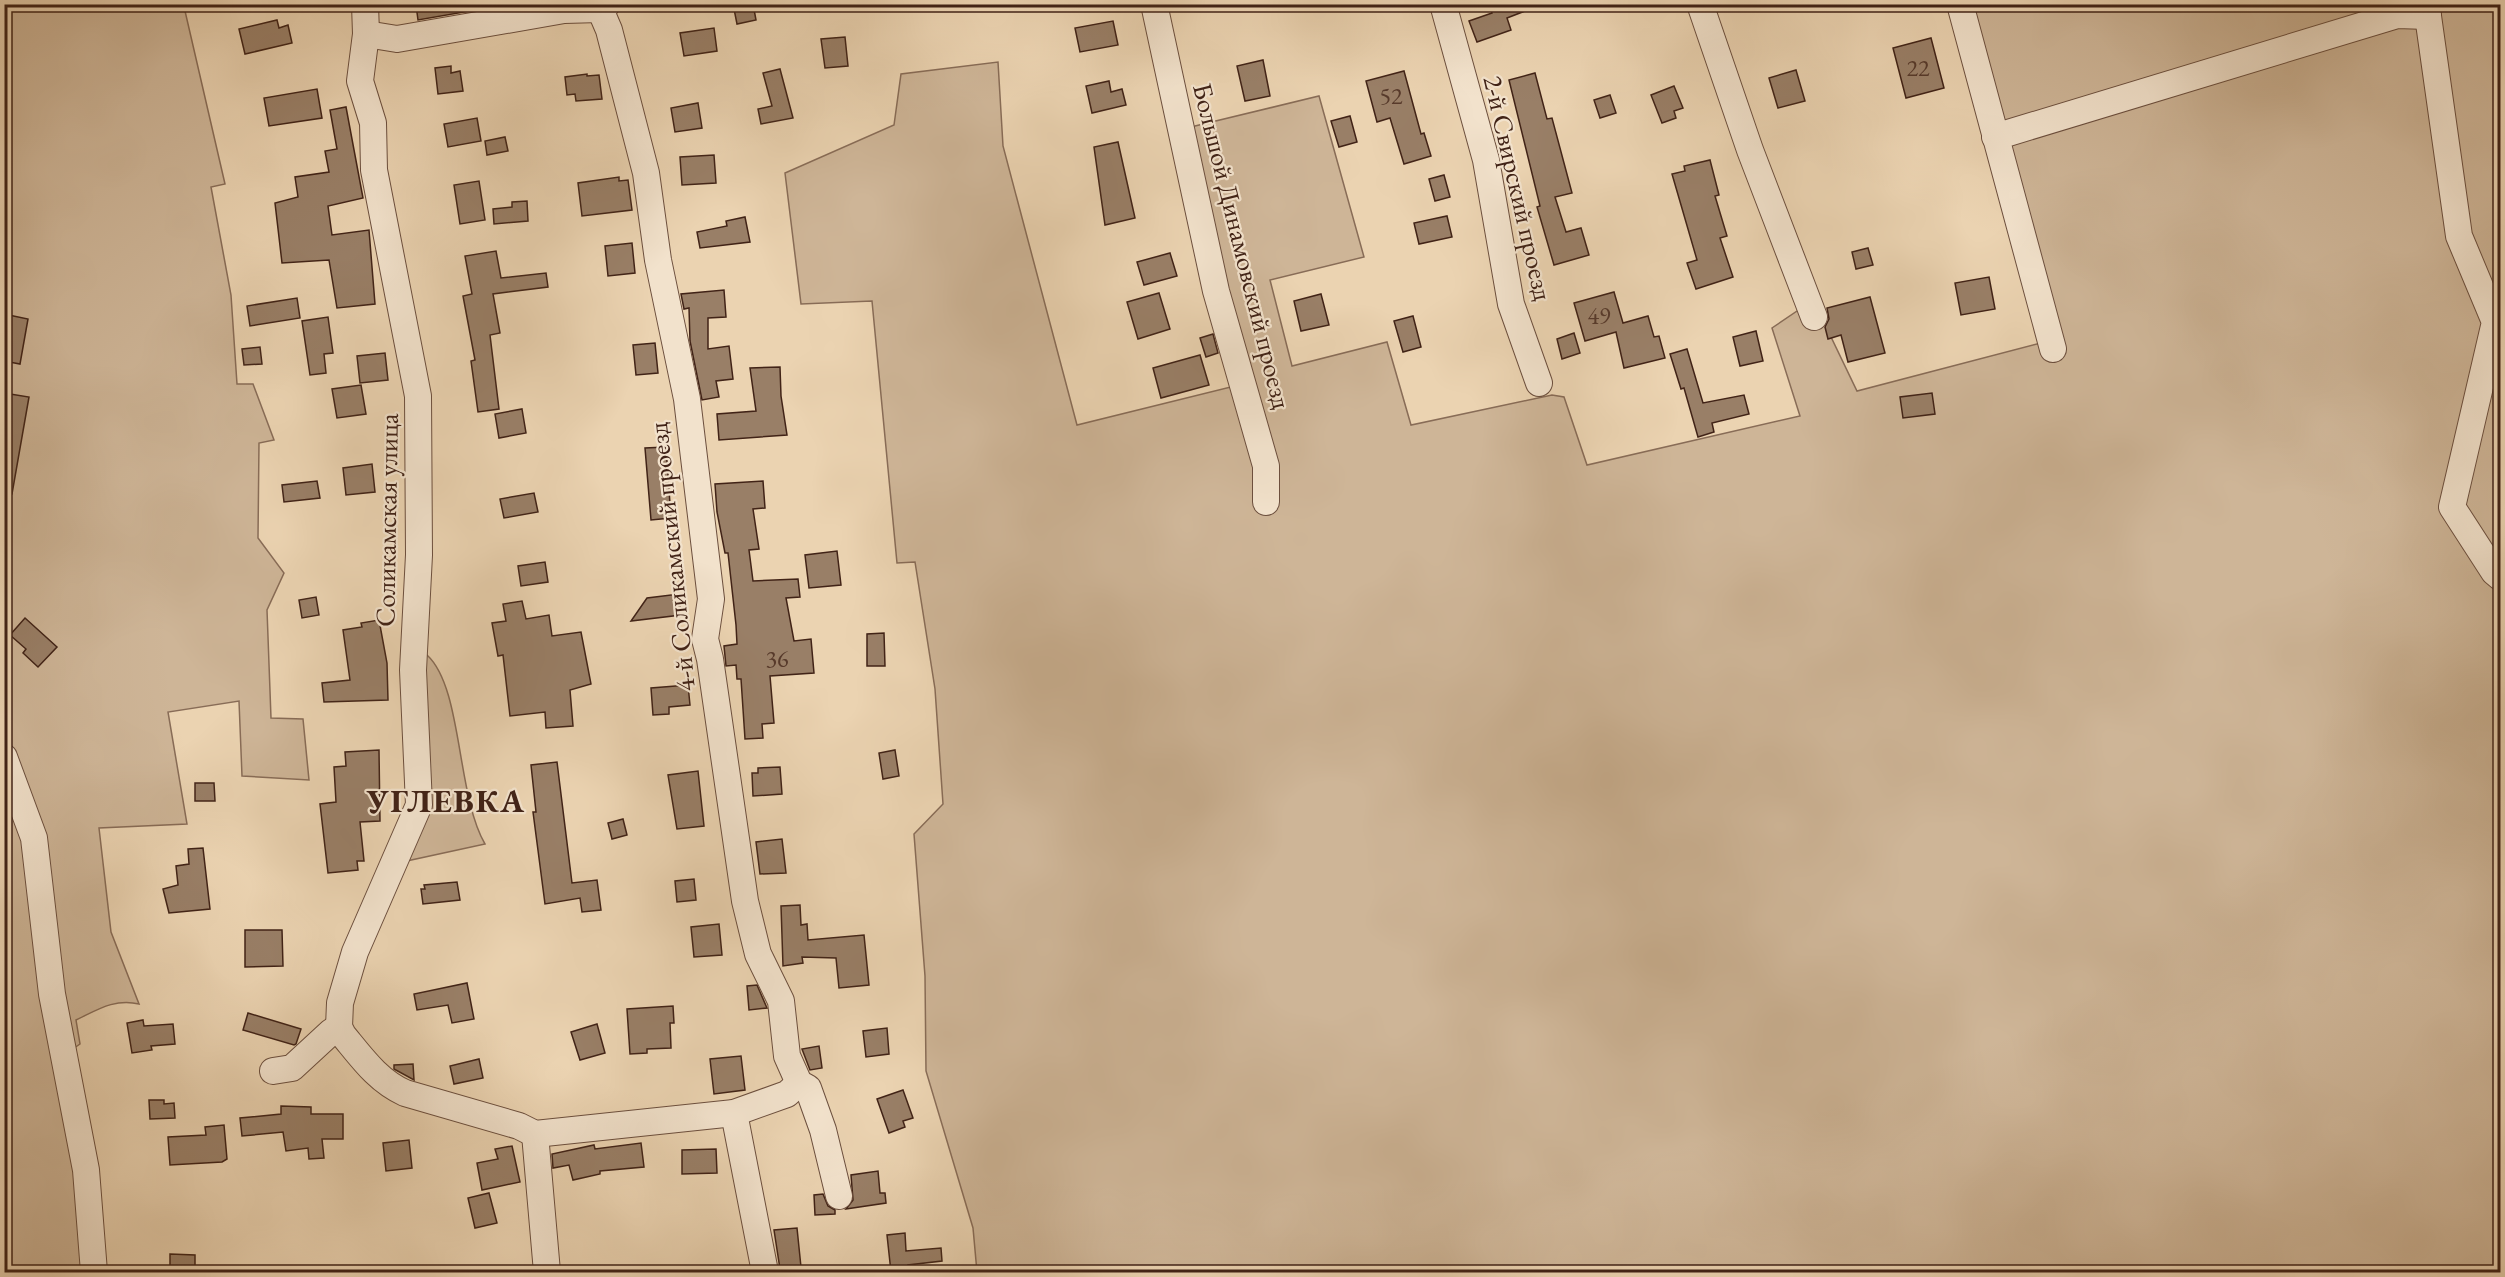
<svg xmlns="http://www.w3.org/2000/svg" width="2505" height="1277" viewBox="0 0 2505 1277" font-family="'EB Garamond',serif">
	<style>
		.green { fill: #ceb597; stroke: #886c57; stroke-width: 1.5 }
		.building { fill: #997f67; stroke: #412317; stroke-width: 1.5 }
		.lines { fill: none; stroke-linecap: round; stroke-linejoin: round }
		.minor-casing { stroke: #6c4f3e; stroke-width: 28 }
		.minor { stroke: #f2e2cc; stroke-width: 26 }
		.labels { text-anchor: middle; stroke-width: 4.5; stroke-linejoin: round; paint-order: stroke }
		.number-label { font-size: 24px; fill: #573a2b }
		.street-label { font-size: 27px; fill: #412317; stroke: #f2e2cc }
		.district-label { font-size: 33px; font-weight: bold; letter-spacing: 1.5px; fill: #412317; stroke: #f2e2cc }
	</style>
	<rect width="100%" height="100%" fill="#ebd3b1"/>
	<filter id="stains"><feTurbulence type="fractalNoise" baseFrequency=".00333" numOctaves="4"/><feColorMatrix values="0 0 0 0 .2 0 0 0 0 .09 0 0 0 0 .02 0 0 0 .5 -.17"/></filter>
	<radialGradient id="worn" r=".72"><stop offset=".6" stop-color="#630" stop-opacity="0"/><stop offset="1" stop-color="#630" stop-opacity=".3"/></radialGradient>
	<g class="green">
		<path d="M5,5h200l-20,6 40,173 -14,3 20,108 6,89h16l21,56 -15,3 -1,95 26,35 -17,37 4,108 32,1 6,61 -67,-4 -3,-75 -71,11 19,112 -88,4 12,104 28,72c-24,-6 -42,6 -63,16l4,24 -13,9 33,219h-95z"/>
		<polygon points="1952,5 2500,5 2500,1272 977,1272 973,1228 926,1071 925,976 914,834 943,804 935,689 915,562 897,563 872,301 801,304 785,173 894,125 901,74 998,62 1003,146 1077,425 1239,385 1174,128 1195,126 1319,96 1364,257 1270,280 1292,366 1387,342 1411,425 1552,395 1564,397 1587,465 1800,416 1772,328 1803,307 1818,310 1857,391 2041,343"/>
		<path d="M427,655c36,33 29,139 58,189l-83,18 16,-205z"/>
	</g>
	<g class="building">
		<polygon points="733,4 753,4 756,20 737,24"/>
		<polygon points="1489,4 1538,4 1538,6 1507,18 1511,30 1477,42 1469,21 1492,13"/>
		<polygon points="416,5 469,5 470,11 418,20"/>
		<polygon points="277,20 279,28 288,25 292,43 245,54 239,29"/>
		<polygon points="1113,21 1118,45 1080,52 1075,28"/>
		<polygon points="714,28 717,51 684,56 680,33"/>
		<polygon points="845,37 848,66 825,68 821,39"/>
		<polygon points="1931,38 1944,88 1906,98 1893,48"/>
		<polygon points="1263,60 1270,96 1245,101 1237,66"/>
		<polygon points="451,66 451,73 460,71 463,91 438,94 435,68"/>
		<polygon points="780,69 793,118 761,124 758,109 772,106 763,73"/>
		<polygon points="1796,70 1805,101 1778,108 1769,78"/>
		<polygon points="1404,71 1421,134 1424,133 1431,156 1404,164 1390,118 1377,122 1366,81"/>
		<polygon points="1535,73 1547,119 1552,118 1572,193 1555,197 1566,232 1581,228 1589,255 1554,265 1537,207 1540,206 1509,80"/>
		<polygon points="587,74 587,76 599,75 602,99 576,101 575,94 567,95 565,77"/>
		<polygon points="1109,81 1111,92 1122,89 1126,105 1092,113 1086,86"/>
		<polygon points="1674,86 1683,108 1674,111 1676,118 1662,123 1651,95"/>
		<polygon points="317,89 322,118 269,126 264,98"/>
		<polygon points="1610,95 1616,113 1600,118 1594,100"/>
		<polygon points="698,103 702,128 675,132 671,108"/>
		<polygon points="346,107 363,198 328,206 332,235 369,230 375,304 337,308 329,260 282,263 275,203 298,197 295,177 329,172 325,151 337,149 330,110"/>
		<polygon points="1350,116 1357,142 1339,147 1331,121"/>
		<polygon points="477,118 481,141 448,147 444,124"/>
		<polygon points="505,137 508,151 487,155 485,141"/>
		<polygon points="1118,142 1135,218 1105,225 1094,147"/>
		<polygon points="714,155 716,183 682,185 680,157"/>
		<polygon points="1710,160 1719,195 1715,196 1727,236 1720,238 1733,277 1696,289 1687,263 1697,260 1672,174 1685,171 1684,166"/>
		<polygon points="1444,175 1450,197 1435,201 1429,179"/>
		<polygon points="619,177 619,181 628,180 632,210 582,216 578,183"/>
		<polygon points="479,181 485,220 460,224 454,185"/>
		<polygon points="527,201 528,221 494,224 493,209 512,207 512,202"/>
		<polygon points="1447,216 1452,237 1419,244 1414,223"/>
		<polygon points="745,217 750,242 700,248 697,232 727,226 726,221"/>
		<polygon points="632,243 635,273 608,276 605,246"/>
		<polygon points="1868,248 1873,265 1856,269 1852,252"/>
		<polygon points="496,251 501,278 546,273 548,287 493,294 500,333 490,335 499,409 478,412 471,361 475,360 463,296 472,294 465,256"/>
		<polygon points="1170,253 1177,276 1144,285 1137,262"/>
		<polygon points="1989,277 1995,309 1961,315 1955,283"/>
		<polygon points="724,290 726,317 708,318 708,349 729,346 733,379 716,381 719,397 702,400 690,341 689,308 684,309 681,294"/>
		<polygon points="1614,292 1623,323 1648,316 1654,337 1659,336 1665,358 1624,368 1616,332 1585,341 1574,303"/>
		<polygon points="1159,293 1170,329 1138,339 1127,302"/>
		<polygon points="1321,294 1329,325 1301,331 1294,301"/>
		<polygon points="1870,297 1885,353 1848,362 1841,335 1828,339 1825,327 1829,319 1827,308"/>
		<polygon points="297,298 300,318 250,326 247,306"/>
		<polygon points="4,314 28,319 20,364 4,361"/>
		<polygon points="1413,316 1421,347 1403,352 1394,321"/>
		<polygon points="328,317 333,353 324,354 326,373 310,375 302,321"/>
		<polygon points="1756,331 1763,361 1740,366 1733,337"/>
		<polygon points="1574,333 1580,353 1562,359 1557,339"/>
		<polygon points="1213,334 1218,353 1206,357 1200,338"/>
		<polygon points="655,343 658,373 636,375 633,345"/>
		<polygon points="260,347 262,364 244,365 242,349"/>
		<polygon points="1687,349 1703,403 1744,395 1749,414 1712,423 1714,432 1698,437 1684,388 1681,389 1670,354"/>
		<polygon points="385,353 388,380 360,383 357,356"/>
		<polygon points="1200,355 1209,385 1161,398 1153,368"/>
		<polygon points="780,367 781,396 787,435 719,440 717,414 756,411 750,368"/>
		<polygon points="361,385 366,414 337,418 332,389"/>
		<polygon points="4,393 29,397 12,494 4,493"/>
		<polygon points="1932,393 1935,414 1903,418 1900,397"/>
		<polygon points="522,409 526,433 499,438 495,414"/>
		<polygon points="666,447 671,518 651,520 645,448"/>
		<polygon points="372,464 375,492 346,495 343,468"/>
		<polygon points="317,481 320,498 284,502 282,485"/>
		<polygon points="763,481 765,508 753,509 759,549 749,550 753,581 798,579 800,597 786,598 794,641 811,639 814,673 770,676 774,723 762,724 763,738 745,739 741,679 737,679 736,665 726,666 724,646 737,644 736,625 728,553 725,553 717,512 715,484"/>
		<polygon points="534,493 538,512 504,518 500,499"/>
		<polygon points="837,551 841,585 809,588 805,555"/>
		<polygon points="545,562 548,582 521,586 518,566"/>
		<polygon points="679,594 681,615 631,621 647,598"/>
		<polygon points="316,597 319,615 302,618 299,600"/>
		<polygon points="522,601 526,619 549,615 552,636 581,632 591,684 570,690 573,726 546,728 545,712 510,716 503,655 498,656 492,623 506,621 503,604"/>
		<polygon points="25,618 57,647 38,667 23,653 26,649 10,635"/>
		<polygon points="379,620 387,663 388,700 324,702 322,683 350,680 343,630 362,627 361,623"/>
		<polygon points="884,633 885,666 867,666 867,634"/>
		<polygon points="688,685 690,705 669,707 669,714 653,715 651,688"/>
		<polygon points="379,750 380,821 360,822 364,861 357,861 358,870 328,873 320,804 336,802 334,767 346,766 345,752"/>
		<polygon points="895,750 899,776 883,779 879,753"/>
		<polygon points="557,762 572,883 597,880 601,910 582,912 580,898 545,904 533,812 536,812 531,765"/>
		<polygon points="780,767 782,794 753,796 752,773 758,773 758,768"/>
		<polygon points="698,771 704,826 677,829 668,775"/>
		<polygon points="195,783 214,783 215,801 195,801"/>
		<polygon points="623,819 627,835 612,839 608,823"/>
		<polygon points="782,839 786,873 760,874 756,842"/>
		<polygon points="203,848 210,909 169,913 163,889 178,885 176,866 189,864 188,849"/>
		<polygon points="694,879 696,900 677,902 675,881"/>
		<polygon points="457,882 460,900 423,904 421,889 425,889 424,885"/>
		<polygon points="800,905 801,925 807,924 808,940 864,935 869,985 839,988 836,958 802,957 803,963 783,966 781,906"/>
		<polygon points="719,924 722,955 694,957 691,927"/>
		<polygon points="245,930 282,930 283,966 245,967"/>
		<polygon points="467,983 474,1019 452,1023 448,1005 417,1010 414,994"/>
		<polygon points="757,985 767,1008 749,1010 747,986"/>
		<polygon points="673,1006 674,1023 670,1023 671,1048 647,1049 647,1053 630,1054 627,1009"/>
		<polygon points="248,1013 301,1029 296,1044 294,1045 243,1030"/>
		<polygon points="143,1020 144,1026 173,1024 175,1044 151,1046 152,1050 132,1053 127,1023"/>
		<polygon points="597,1024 605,1053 580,1060 571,1032"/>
		<polygon points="887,1028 889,1054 866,1057 863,1031"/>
		<polygon points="819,1046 822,1068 810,1070 802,1049"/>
		<polygon points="741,1056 745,1090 714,1094 710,1059"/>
		<polygon points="479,1059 483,1078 454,1084 450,1066"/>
		<polygon points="413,1064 414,1080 394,1069 394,1065"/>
		<polygon points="903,1090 913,1118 903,1121 905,1127 889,1133 877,1099"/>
		<polygon points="149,1100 164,1100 164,1104 174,1103 175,1118 150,1119"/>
		<polygon points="281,1106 311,1107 311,1114 343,1114 343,1139 322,1139 324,1158 309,1159 308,1148 286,1151 283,1132 242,1136 240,1118 281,1114"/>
		<polygon points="224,1125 227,1159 222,1162 170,1165 168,1137 206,1135 205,1127"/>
		<polygon points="409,1140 412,1168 386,1171 383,1143"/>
		<polygon points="641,1143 644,1167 600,1171 600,1174 573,1180 569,1165 553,1168 552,1154 594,1145 595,1149"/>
		<polygon points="512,1146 520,1182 482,1190 477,1163 498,1159 495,1149"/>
		<polygon points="716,1149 717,1173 682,1174 682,1150"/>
		<polygon points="878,1171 880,1193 885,1193 886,1203 846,1209 853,1200 851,1175"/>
		<polygon points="489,1193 497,1223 475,1228 468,1198"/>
		<polygon points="823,1194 828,1206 835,1210 835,1214 815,1215 814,1195"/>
		<polygon points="797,1228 801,1267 780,1269 774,1230"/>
		<polygon points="905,1233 906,1251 941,1248 942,1261 908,1265 909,1272 891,1272 887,1235"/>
		<polygon points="170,1254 195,1255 195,1272 170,1272"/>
	</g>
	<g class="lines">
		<defs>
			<g id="minor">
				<path d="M365,4l1,30 -6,47 13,42 1,47 44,226 1,159 -6,115 6,135 -64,147 -15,51 -1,24 4,8c19,23 35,46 62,58l114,33 16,8 199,-21 53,-19 12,-11"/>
				<polyline points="1154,4 1216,291 1266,466 1266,502"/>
				<polyline points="1443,4 1486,160 1511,304 1539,383"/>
				<polyline points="1700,4 1750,150 1814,317"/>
				<polyline points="1960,4 2053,349"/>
				<polyline points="2422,4 2428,16 2459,236 2495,322 2452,507 2494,572 2500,577"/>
				<polyline points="600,9 609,30 646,173 658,260 687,399 711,599 705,639 710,659 745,901 758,954 781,1001 787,1056 799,1083 808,1088 823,1130 839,1196"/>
				<polyline points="366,34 397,39 564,10 600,9 607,4"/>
				<polyline points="1995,137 2397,15 2428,16"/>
				<polyline points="4,757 34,838 52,994 86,1170 94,1272"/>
				<polyline points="273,1071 292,1068 331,1032 339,1027"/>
				<polyline points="734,1113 765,1272"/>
				<polyline points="535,1134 547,1272"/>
			</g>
		</defs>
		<use href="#minor" class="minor-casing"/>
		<use href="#minor" class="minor"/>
	</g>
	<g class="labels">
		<g class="number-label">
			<text x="1918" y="76">22</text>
			<text x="1391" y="104">52</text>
			<text x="1599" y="324">49</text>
			<text x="777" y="667">36</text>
		</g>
		<g class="street-label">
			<text transform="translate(1518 188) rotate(77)" y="9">2-й Свирский проезд</text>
			<text transform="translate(1242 246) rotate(76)" y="9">Большой Динамовский проезд</text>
			<text transform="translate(387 520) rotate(-89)" y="9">Соликамская улица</text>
			<text transform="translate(672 557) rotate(-96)" y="9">4-й Соликамский проезд</text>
		</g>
		<g class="district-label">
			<text x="446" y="812">УГЛЕВКА</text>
		</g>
	</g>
	<rect width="2505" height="1277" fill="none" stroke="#ebd3b1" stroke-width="24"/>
	<rect x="6" y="6" width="2493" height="1265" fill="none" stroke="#412317" stroke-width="3"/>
	<rect x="12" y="12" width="2481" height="1253" fill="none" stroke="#412317" stroke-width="1.5"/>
	<rect width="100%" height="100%" filter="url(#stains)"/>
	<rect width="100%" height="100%" fill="url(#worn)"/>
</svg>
